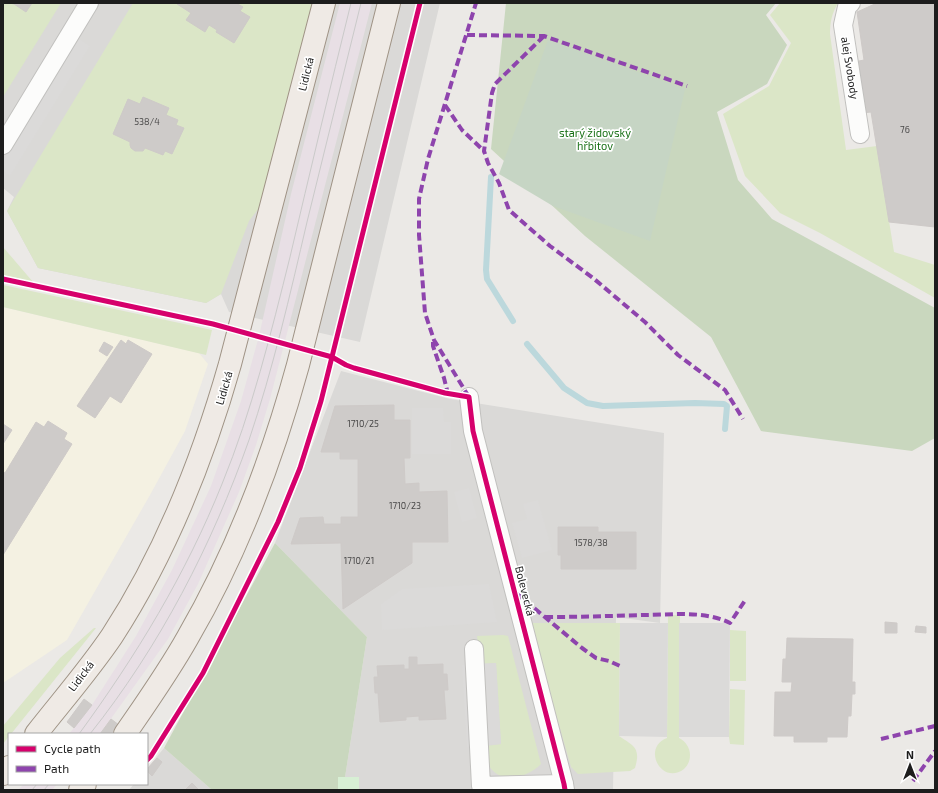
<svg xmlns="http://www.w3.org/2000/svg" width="938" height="793" viewBox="0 0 938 793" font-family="'Exo 2',sans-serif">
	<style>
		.residential { fill: #dad9d7 }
		.industrial { fill: #e8dfe5 }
		.education { fill: #f4f1e2 }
		.grass { fill: #dbe6c7 }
		.forest { fill: #c9d7be }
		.cemetery { fill: #c6d5c4 }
		.park { fill: #d7efd4 }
		.parking { fill: #dbdad9 }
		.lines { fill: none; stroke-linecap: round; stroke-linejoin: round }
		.stream { stroke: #bcd8dc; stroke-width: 6 }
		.building { fill: #cecbc9; stroke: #cecac8 }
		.street-casing { stroke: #c1c0be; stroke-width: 20 }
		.primary-casing { stroke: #9f9385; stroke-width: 24 }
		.street { stroke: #fcfcfb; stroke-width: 18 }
		.primary { stroke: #efeae5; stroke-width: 22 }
		.tram { stroke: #cacac9; stroke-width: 1 }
		.quiet { stroke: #8e44ad; stroke-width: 4; stroke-dasharray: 8 4; stroke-linecap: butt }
		.cycleway-casing { stroke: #fff; stroke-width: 8 }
		.cycleway { stroke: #d6006c; stroke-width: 5 }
		.labels { text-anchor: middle; stroke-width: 3.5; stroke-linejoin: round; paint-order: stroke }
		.number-label { font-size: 9px; fill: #494848 }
		.street-label { font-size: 11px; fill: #1d1d1d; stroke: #fff }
		.park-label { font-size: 11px; fill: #187016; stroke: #fff }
	</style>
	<rect width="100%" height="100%" fill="#ebe9e6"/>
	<g class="residential">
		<polygon points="3,3 440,3 360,342 229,312 221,294 206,303 38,268 7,211 14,197 3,188"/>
		<polygon points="341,371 450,399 664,433 660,623 616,617 613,790 343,790 367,637 275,543"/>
		<polygon points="164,748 212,790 129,790 134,784 147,784 147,769"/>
	</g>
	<g class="industrial">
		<polygon points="340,3 372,3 270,399 256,445 239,492 198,584 168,639 100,734 69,734 92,705 136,636 172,570 211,486 241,401 259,336 291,194"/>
		<polygon points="24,784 57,784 52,790 18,790"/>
	</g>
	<polygon class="education" points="3,307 199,353 208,364 185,431 150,495 67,640 3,683"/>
	<g class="grass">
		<polygon points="3,3 61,3 3,97"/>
		<polygon points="133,3 313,3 285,107 262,204 249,221 221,294 206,303 38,268 7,211"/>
		<path d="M780,3h58c-6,10 -8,19 -8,31l16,116 31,-4 17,106 41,13v33l-115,-65 -40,-20 -35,-37 -22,-62 46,-28 22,-43 -21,-28z"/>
		<polygon points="3,247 33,282 3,275"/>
		<polygon points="3,285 212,330 206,355 3,307"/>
		<path d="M668,615h12l-1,123c6,3 11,9 11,17 0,6 -2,10 -6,14 -22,17 -43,-21 -17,-31z"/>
		<path d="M530,623h90l-1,113c15,10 22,12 16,32l-5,3 -52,3 -7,-7z"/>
		<polygon points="94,628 96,628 11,734 9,734 9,736 3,744 3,726 60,658"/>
		<polygon points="730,630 746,631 746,681 730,681"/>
		<path d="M503,635l5,1 33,128c-10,10 -30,19 -44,10 -3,-2 -7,-6 -9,-9l-2,-19 15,-2 -5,-81 -16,1 -3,-28z"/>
		<polygon points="730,689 745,690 744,745 730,744 729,737"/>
	</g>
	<g class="forest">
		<polygon points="506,3 776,3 766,15 787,45 767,84 717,112 738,180 772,219 935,308 935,438 912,451 761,431 711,337 585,236 491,149"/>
		<polygon points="275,543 367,637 343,790 212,790 164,748"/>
	</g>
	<polygon class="cemetery" points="548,40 685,89 650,241 553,206 499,174"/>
	<rect class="park" x="338" y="777" width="21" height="13"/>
	<g class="parking">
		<polygon points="78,38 90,46 10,176 3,171 3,161"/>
		<polygon points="412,408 443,408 444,422 451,422 451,454 412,454"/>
		<polygon points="469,488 477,518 462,522 454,492"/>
		<polygon points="538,500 552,550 522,558 512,523 527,519 523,504"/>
		<polygon points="489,584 497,622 382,630 381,604 402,589"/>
		<polygon points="620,623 668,623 667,737 619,736"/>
		<polygon points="679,623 730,623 729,737 679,737"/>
		<polygon points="496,663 501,744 467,747 462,665"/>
	</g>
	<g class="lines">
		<g class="stream">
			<polyline points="491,177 486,270 487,279 513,321"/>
			<polyline points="527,344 564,388 587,403 603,406 695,403 724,404 727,406 725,429"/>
		</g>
	</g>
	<g class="building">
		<polygon points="9,3 32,3 26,12 14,4"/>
		<polygon points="178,3 236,3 243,7 240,11 250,17 234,43 216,32 217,30 209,25 205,32 186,20 191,13 177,4"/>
		<polygon points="877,3 935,3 935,227 889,222 871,112 862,113 854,62 864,60 857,12"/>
		<polygon points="143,97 169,108 166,115 178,120 176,125 184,128 172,154 165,151 163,155 145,148 143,151 135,151 131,148 130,145 130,142 113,134 128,99 140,104"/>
		<polygon points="121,340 126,344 128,340 152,354 121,403 110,396 95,418 77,406"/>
		<polygon points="104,342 113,347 107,356 99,351"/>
		<polygon points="394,405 394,420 410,420 410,458 404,458 405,484 419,483 419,492 447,491 448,542 412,542 412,563 343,609 341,543 291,544 300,518 323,517 324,524 341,524 341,517 358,517 358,459 340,459 340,452 321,452 335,406"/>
		<polygon points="48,421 67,433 64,439 72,444 3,555 3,472 5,473 36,422 44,427"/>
		<polygon points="3,424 12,430 3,444"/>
		<polygon points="558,527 598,527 598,532 636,532 636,569 561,569 561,555 558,555"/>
		<polygon points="885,622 897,623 897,633 885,633"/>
		<polygon points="916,626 926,627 926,633 915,632"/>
		<polygon points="787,638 853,639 852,682 855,682 855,694 852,694 851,716 848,716 847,737 827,737 827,742 794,742 794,736 774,736 775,692 791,692 792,682 782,682 783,659 786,659"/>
		<polygon points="409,657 417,657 417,665 443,664 443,674 447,674 448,690 444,690 446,719 419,720 419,716 406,717 406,720 380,722 378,693 375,693 374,677 378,677 377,666 404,665 404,669 409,669"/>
		<polygon points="84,699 92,705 74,728 67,722"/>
		<polygon points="111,719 119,725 112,734 100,734"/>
		<polygon points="157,758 162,762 152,776 147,771 147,769"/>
		<polygon points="192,783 199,790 185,790"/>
	</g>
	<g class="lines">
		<defs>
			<g id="street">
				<polyline points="851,3 847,7 843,25 860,134"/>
				<polyline points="3,145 89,3"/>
				<polyline points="469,397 473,431 564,784 565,790"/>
				<polyline points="474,649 481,786 564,784"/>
			</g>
			<g id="primary">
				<path d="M36,734c25,-32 53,-64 76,-98 54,-83 91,-177 118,-272l94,-361"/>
				<path d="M125,734c22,-32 44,-63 63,-97 50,-86 84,-177 110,-272l91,-362"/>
				<polyline points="3,774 9,767"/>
				<polyline points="80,790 85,784"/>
			</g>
		</defs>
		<use href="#street" class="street-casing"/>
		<use href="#primary" class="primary-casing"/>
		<use href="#street" class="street"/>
		<use href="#primary" class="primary"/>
		<g class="tram">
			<path d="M79,734c57,-78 107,-160 143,-250 30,-73 49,-151 68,-227 20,-85 40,-169 61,-254"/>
			<path d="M90,734c70,-88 122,-189 159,-294 24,-71 41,-145 58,-218 18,-73 36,-146 54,-219"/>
			<polyline points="32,790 37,784"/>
			<polyline points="44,790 49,784"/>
		</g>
		<g class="quiet">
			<polyline points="467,35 544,36 687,86"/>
			<polyline points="544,36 495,84 492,93 484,151 488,163 499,183 509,210 550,246 593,278 645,322 678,355 725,390 743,419"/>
			<polyline points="445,105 462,130 484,151"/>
			<polyline points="433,342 433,346 444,378 448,394"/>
			<polyline points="469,397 434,340 425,313 419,235 419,199 428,159 476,3"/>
			<polyline points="516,593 582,648 596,658 609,661 620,666"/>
			<path d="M545,617c33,0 65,-1 98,-2 28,0 61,-5 87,8l16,-24"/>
			<polyline points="881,739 935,726"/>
			<polyline points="913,781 935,751"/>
		</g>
		<defs>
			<g id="cycleway">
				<polyline points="3,279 213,324 332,357 346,365 354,368 445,393 469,397 473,431 564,784 565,790"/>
				<polyline points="147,760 151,756 203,673 278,522 300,468 321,401 420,3"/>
			</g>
		</defs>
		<use href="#cycleway" class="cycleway-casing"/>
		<use href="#cycleway" class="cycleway"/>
	</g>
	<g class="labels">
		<g class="number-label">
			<text x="147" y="125">538/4</text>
			<text x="905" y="133">76</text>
			<text x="363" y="427">1710/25</text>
			<text x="405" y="509">1710/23</text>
			<text x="591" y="546">1578/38</text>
			<text x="359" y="564">1710/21</text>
		</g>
		<g class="street-label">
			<text transform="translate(850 68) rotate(81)" y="4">alej Svobody</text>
			<text transform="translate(306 74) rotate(-76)" y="4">Lidická</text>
			<text transform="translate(224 388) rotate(-74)" y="4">Lidická</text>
			<text transform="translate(525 591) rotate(76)" y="4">Bolevecká</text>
			<text transform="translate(81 676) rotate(-53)" y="4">Lidická</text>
		</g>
		<g class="park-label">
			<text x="595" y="137">starý židovský<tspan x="595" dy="13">hřbitov</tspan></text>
		</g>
	</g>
	<rect width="938" height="793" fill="none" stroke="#1d1d1d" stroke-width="8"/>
	<rect x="8" y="733" width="140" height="52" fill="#ffffff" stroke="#a5a5a5"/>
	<rect x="16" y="746" width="20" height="6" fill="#d6006c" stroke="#a5a5a5"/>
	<text x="44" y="753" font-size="12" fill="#1d1d1d">Cycle path</text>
	<rect x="16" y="766" width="20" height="6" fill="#8e44ad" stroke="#a5a5a5"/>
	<text x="44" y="773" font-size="12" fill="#1d1d1d">Path</text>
	<g transform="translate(910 765)" stroke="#ffffff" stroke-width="3" paint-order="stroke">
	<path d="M0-3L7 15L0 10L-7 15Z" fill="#1d1d1d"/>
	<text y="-6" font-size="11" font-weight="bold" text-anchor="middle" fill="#1d1d1d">N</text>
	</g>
</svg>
